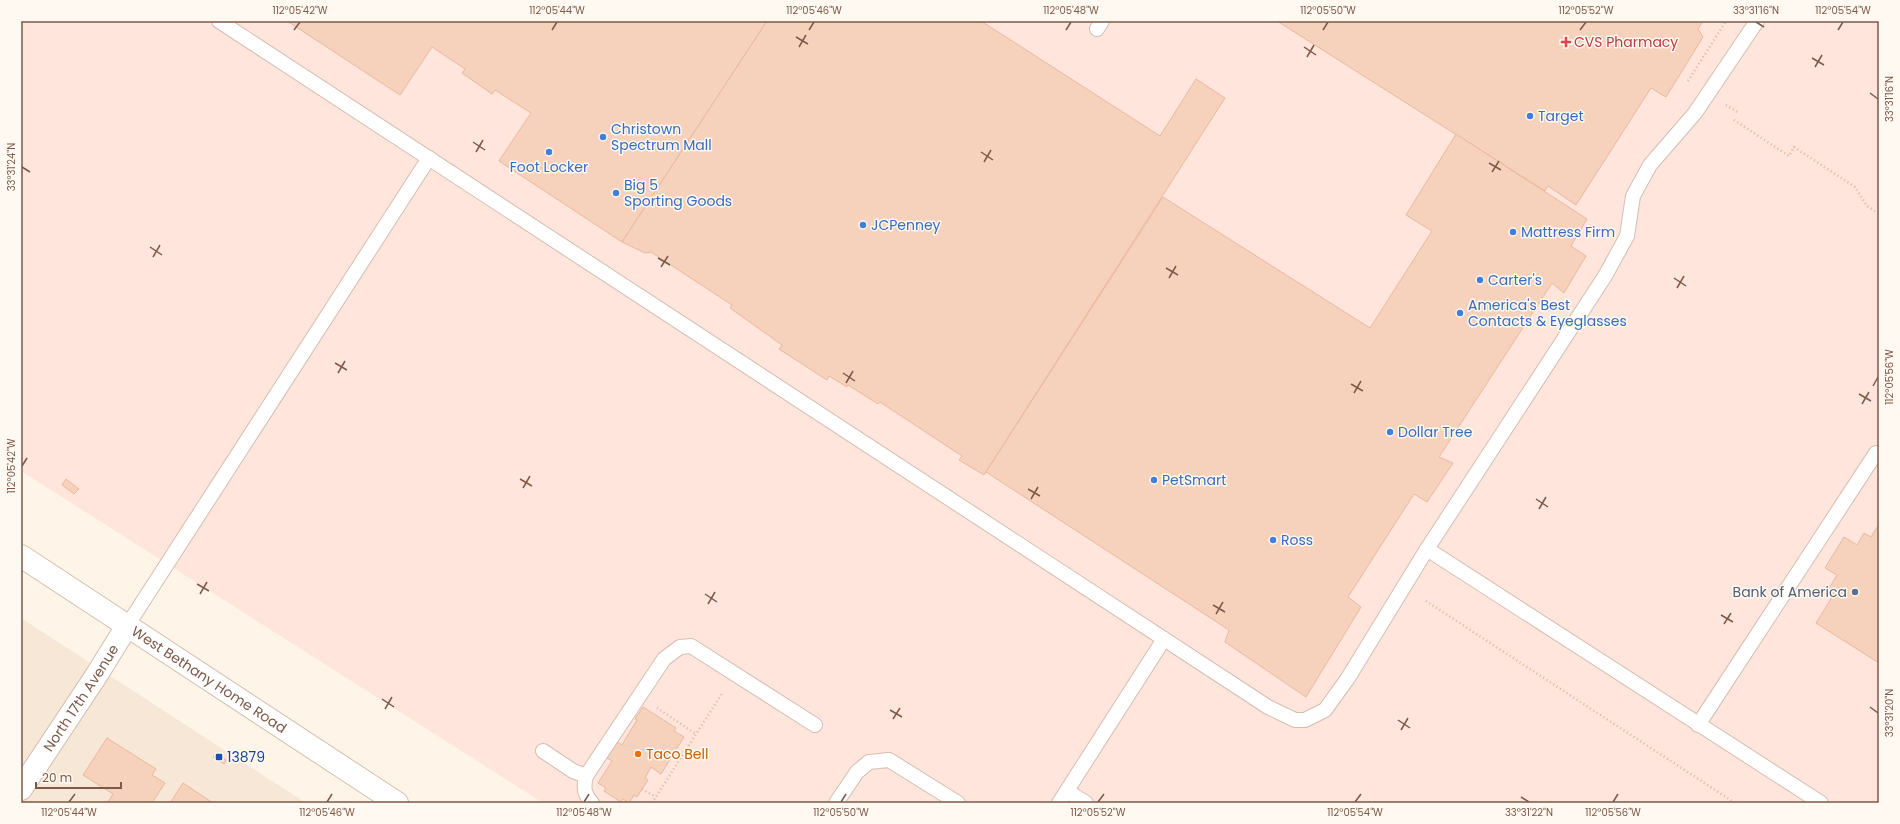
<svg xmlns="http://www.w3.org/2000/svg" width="1900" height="824" viewBox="0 0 1900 824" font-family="Poppins,sans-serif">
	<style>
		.residential { fill: #f7e7d6 }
		.commercial { fill: #ffe5dc }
		.building { fill: #f6d2bd; stroke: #ebb79c }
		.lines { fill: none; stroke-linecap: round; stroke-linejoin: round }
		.lane-casing { stroke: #d4beaf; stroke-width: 16 }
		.street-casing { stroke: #d4beaf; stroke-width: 24 }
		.secondary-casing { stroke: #d8beab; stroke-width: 24 }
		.path { stroke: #dcb59f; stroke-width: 2.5; stroke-dasharray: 1 3; stroke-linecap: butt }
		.lane { stroke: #fff; stroke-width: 14 }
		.street { stroke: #fff; stroke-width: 22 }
		.secondary { stroke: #fff; stroke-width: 22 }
		.ticks { fill: none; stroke: #7c5949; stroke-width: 1.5 }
		.health-dot { fill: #e0444e; stroke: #fff9f1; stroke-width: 1.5 }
		.shop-dot { fill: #3f7fe0; stroke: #fff9f1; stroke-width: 1.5 }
		.service-dot { fill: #5c6f8a; stroke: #fff9f1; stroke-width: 1.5 }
		.food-dot { fill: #e8710a; stroke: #fff9f1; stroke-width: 1.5 }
		.transit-dot { fill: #1a4fb4; stroke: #fff9f1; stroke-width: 1.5 }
		.labels { text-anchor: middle; stroke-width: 3; stroke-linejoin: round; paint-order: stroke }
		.health-label { font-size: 14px; fill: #be3a42; stroke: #fff9f1; text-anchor: start }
		.shop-label { font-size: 14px; fill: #366cbe; stroke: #fff9f1; text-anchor: start }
		.service-label { font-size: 14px; fill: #4e5e75; stroke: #fff9f1; text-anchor: end }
		.street-label { font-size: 14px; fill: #7c5949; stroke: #fff9f1 }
		.food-label { font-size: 14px; fill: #c56008; stroke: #fff9f1; text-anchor: start }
		.transit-label { font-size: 14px; fill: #164399; stroke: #fff9f1; text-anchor: start }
		.neatline { fill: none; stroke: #7c5949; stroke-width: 1.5 }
		.ticks-label { font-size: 10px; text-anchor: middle; fill: #7c5949 }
	</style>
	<rect width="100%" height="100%" fill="#fef5e8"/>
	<polygon class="residential" points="21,618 306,803 21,803"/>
	<polygon class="commercial" points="21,21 1879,21 1879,803 543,803 21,471"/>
	<g class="building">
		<polygon points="287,21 767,21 622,242 499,161 531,113 495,90 492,94 462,73 465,69 432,47 400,95"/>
		<polygon points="767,21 981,21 1160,136 1196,79 1225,98 984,475 959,460 962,456 880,402 878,404 848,385 847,387 829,376 827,380 779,349 782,345 730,308 732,305 651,252 645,253 622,242"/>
		<polygon points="1277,21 1703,21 1698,29 1703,37 1666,97 1651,88 1576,205 1548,186 1545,191"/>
		<polygon points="1456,134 1587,219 1571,246 1586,256 1564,293 1552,283 1439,457 1453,463 1427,502 1414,494 1348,597 1361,607 1306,697 1225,642 1229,630 986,472 1163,197 1370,328 1432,231 1406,215"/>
		<polygon points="66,479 79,489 74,494 62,485"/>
		<polygon points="1879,524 1879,663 1816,623 1834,594 1828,590 1837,575 1825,568 1844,537 1857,545 1864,533 1871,537"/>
		<polygon points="643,707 676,728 674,731 684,737 661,774 651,767 645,778 648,780 637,797 634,795 629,803 623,799 621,802 604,791 606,788 598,783 612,761 607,758 617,742 622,745 637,720 635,719"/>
		<polygon points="107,738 156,769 152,775 165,783 152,803 107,803 113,794 83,775"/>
		<polygon points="216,753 226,760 224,764 213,757"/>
		<polygon points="183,783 213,803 170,803"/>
	</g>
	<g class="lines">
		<defs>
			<g id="lane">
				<polyline points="219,21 1268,707 1295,720 1305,720 1325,710 1348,678 1427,549 1605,276 1627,236 1633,196 1650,165 1695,113 1757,21"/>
				<polyline points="1097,29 1102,21"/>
				<polyline points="1427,549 1821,803"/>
				<polyline points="127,626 429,158"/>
				<polyline points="1698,725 1876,453 1879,455"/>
				<polyline points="543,751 573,771 586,776"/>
				<polyline points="1067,791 1086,803"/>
				<path d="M592,803c-8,-8 -9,-16 -6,-27l78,-117 16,-12 11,-1 124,79"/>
				<polyline points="836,803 857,772 869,762 889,760 958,803"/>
				<polyline points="1059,803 1164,639"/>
			</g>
			<g id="street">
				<path id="s1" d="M21,789l75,-113 31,-50"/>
			</g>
			<g id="secondary">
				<path id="s2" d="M21,556l376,247"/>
			</g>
		</defs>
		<use href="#lane" class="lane-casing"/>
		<use href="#street" class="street-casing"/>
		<use href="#secondary" class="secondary-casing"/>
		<g class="path">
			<polyline points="1688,81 1726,21"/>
			<polyline points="1726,105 1739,113"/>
			<polyline points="1734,120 1789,156 1794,147 1855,187 1867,206 1879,214"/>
			<polyline points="1426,601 1735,803"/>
			<polyline points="657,708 696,734"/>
			<polyline points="642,789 656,797"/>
			<polyline points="652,803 723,692"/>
		</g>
		<use href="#lane" class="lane"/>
		<use href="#street" class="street"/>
		<use href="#secondary" class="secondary"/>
	</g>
	<path class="ticks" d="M1756,22l8,5M294,30l6,-8M552,30l5,-8M809,30l5,-8M1066,30l5,-8M1323,30l5,-8M1580,30l6,-8M1838,30l5,-8M796,37l12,7M799,47l7,-12M1304,47l12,8M1307,57l7,-12M1812,58l12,7M1815,67l7,-12M1870,93l8,6M473,142l12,8M476,152l7,-12M981,152l12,8M984,162l7,-12M1489,163l12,7M22,167l8,5M1492,172l7,-11M150,247l12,8M153,257l7,-12M658,258l12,7M661,267l7,-11M1166,268l12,7M1169,278l7,-12M1674,278l12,8M1677,288l7,-12M335,363l12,7M338,373l7,-12M843,373l12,8M846,383l7,-12M1351,384l12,7M1873,386l5,-9M1354,393l7,-12M1859,394l12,7M1862,404l7,-12M22,466l5,-8M520,479l12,7M523,488l7,-12M1028,489l12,7M1031,499l7,-12M1536,499l12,8M1539,509l7,-12M197,584l12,7M200,594l7,-12M705,594l12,8M708,604l7,-12M1213,605l12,7M1216,614l7,-12M1721,615l12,7M1724,624l7,-11M382,699l12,8M1870,707l8,6M385,709l7,-12M890,710l12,7M893,719l7,-11M1398,720l12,8M1401,730l7,-12M1521,797l8,5M69,802l6,-8M327,802l5,-8M584,802l5,-8M841,802l5,-8M1098,802l6,-8M1355,802l6,-8M1613,802l5,-8"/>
	<path class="health-dot" d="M1564 36h4v4h4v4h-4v4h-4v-4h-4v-4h4z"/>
	<g class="shop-dot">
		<circle cx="1530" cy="116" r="4"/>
		<circle cx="603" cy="137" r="4"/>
		<circle cx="549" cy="152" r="4"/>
		<circle cx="616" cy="193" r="4"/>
		<circle cx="863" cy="225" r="4"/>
		<circle cx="1513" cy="232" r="4"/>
		<circle cx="1480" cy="280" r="4"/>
		<circle cx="1460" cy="313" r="4"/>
		<circle cx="1390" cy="432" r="4"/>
		<circle cx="1154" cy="480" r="4"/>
		<circle cx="1273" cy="540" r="4"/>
	</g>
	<circle class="service-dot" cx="1855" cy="592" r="4"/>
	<circle class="food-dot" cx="638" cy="754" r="4"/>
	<rect class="transit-dot" x="215" y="753" width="8" height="8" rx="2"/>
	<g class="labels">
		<g class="health-label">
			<text x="1574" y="47">CVS Pharmacy</text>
		</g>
		<g class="shop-label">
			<text x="1538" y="121">Target</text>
			<text x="611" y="134">Christown<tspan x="611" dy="16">Spectrum Mall</tspan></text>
			<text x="549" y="172" text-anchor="middle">Foot Locker</text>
			<text x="624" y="190">Big 5<tspan x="624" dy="16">Sporting Goods</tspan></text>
			<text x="871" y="230">JCPenney</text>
			<text x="1521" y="237">Mattress Firm</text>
			<text x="1488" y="285">Carter's</text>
			<text x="1468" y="310">America's Best<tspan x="1468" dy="16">Contacts &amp; Eyeglasses</tspan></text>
			<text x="1398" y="437">Dollar Tree</text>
			<text x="1162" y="485">PetSmart</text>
			<text x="1281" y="545">Ross</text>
		</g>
		<g class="service-label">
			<text x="1847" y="597">Bank of America</text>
		</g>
		<g class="street-label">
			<text dy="5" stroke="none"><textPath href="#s2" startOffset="225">West Bethany Home Road</textPath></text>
			<text dy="5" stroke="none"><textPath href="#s1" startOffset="109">North 17th Avenue</textPath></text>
		</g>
		<g class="food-label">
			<text x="646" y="759">Taco Bell</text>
		</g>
		<g class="transit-label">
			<text x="227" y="762">13879</text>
		</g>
	</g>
	<rect width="1900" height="824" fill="none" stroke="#fff9f1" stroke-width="44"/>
	<path d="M36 782v6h85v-6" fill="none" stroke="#7c5949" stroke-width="2"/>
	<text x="42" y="782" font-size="12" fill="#7c5949" stroke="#fff9f1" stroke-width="3" paint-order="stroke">20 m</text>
	<rect x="22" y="22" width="1856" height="780" class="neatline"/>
	<g class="ticks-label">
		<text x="300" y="14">112°05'42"W</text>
		<text x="557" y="14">112°05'44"W</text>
		<text x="814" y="14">112°05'46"W</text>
		<text x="1071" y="14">112°05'48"W</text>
		<text x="1328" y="14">112°05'50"W</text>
		<text x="1586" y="14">112°05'52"W</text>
		<text x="1756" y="14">33°31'16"N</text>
		<text x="1843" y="14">112°05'54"W</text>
		<text transform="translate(1889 99) rotate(-90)" y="4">33°31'16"N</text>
		<text transform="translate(11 167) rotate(-90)" y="4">33°31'24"N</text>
		<text transform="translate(1889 377) rotate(-90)" y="4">112°05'56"W</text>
		<text transform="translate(11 466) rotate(-90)" y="4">112°05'42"W</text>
		<text transform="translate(1889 713) rotate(-90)" y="4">33°31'20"N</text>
		<text x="69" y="816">112°05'44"W</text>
		<text x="327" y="816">112°05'46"W</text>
		<text x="584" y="816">112°05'48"W</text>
		<text x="841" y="816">112°05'50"W</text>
		<text x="1098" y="816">112°05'52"W</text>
		<text x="1355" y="816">112°05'54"W</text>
		<text x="1529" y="816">33°31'22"N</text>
		<text x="1613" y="816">112°05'56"W</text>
	</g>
</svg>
